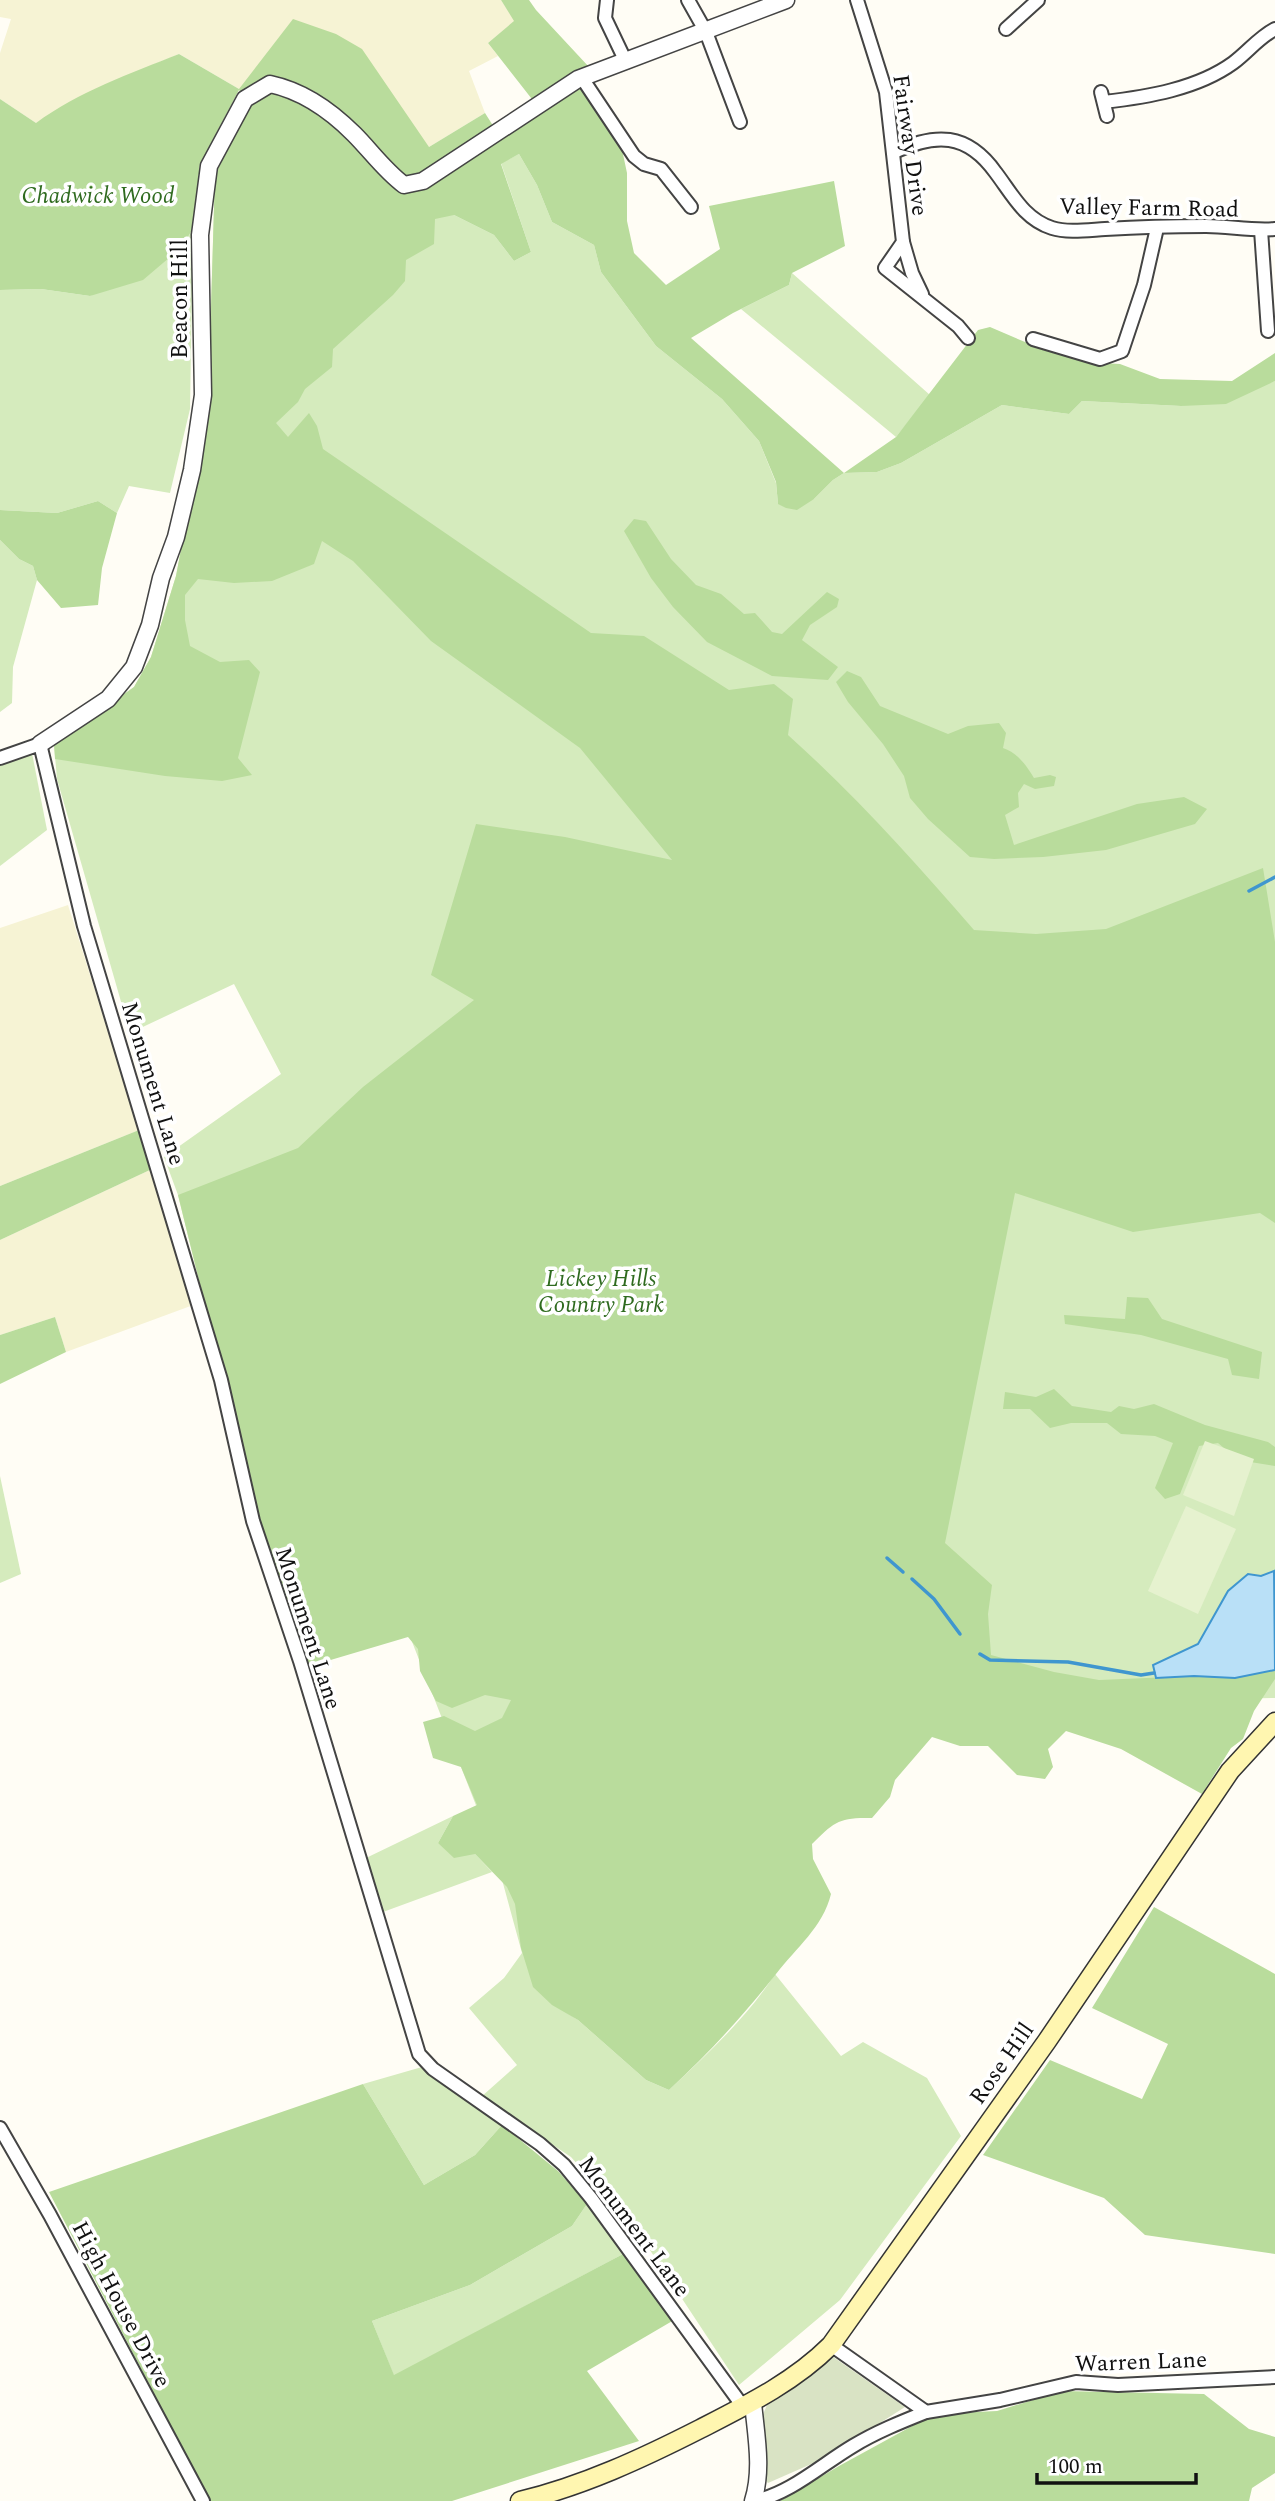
<svg xmlns="http://www.w3.org/2000/svg" width="1275" height="2501" viewBox="0 0 1275 2501" font-family="Spectral,serif">
	<style>
		.farmland { fill: #f6f3d4 }
		.green { fill: #d5ebbd }
		.forest { fill: #b9dc9c }
		.cemetery { fill: #d9e3c4 }
		.pitch { fill: #e6f2cf }
		.water { fill: #b9e0f7; stroke: #3f96cf; stroke-width: 2 }
		.lines { fill: none; stroke-linecap: round; stroke-linejoin: round }
		.stream { stroke: #3f96cf; stroke-width: 3.5 }
		.minor-casing { stroke: #444; stroke-width: 16 }
		.tertiary-casing { stroke: #444; stroke-width: 19 }
		.secondary-casing { stroke: #333; stroke-width: 21 }
		.minor { stroke: #fff; stroke-width: 12 }
		.tertiary { stroke: #fff; stroke-width: 16 }
		.secondary { stroke: #fff6b0; stroke-width: 18 }
		.labels { text-anchor: middle; stroke-width: 7; stroke-linejoin: round; paint-order: stroke }
		.street-label { font-size: 23px; fill: #111; stroke: #fff }
		.park-label { font-size: 23px; font-style: italic; fill: #2f6b1f; stroke: #fff }
	</style>
	<rect width="100%" height="100%" fill="#fffdf5"/>
	<g class="farmland">
		<polygon points="0,0 501,0 515,21 488,43 498,56 469,71 485,113 429,147 239,89 179,54 100,87 36,123 0,99 0,53 11,19 0,17"/>
		<polygon points="68,905 139,1130 0,1186 0,928"/>
		<polygon points="152,1169 196,1304 66,1352 55,1317 0,1335 0,1240"/>
	</g>
	<g class="green">
		<path d="M519,154l18,31 15,37 42,23 7,27 55,74 66,53 37,42 17,42 2,21 36,-5 19,-19 11,-7 33,-1 24,-9 101,-58 67,9 13,-13 99,5 94,-25v1317l-131,3 -205,-1 -384,305 23,15 68,60 23,10c37,-35 78,-72 106,-116l66,82 22,-14 64,36 34,58 -121,164 -101,85 -99,-150 -69,-78 -90,-60 36,-32 -48,-57 35,-30 18,-25 -27,-99 -86,-220 -102,33 -48,-144 -81,-328 -14,-38 117,-83 -47,-90 -104,49 -73,-254 -3,-35 80,-57 17,-30 25,-81 32,-168 7,-233 239,40 40,20 20,26 17,-9 -30,-89z"/>
		<polygon points="193,228 190,409 170,493 129,486 117,513 98,501 57,513 0,510 0,290 41,289 90,296 183,246"/>
		<polygon points="792,273 930,395 896,437 741,309 789,285"/>
		<polygon points="0,540 19,559 33,566 37,580 13,667 12,703 0,712"/>
		<polygon points="32,753 47,830 0,866 0,765"/>
		<polygon points="0,1476 21,1574 0,1583"/>
		<polygon points="453,1816 438,1843 475,1854 492,1872 383,1912 366,1858"/>
		<polygon points="422,2067 502,2125 475,2155 424,2185 363,2084"/>
		<polygon points="587,2204 623,2254 394,2376 372,2321 470,2285 572,2226"/>
	</g>
	<g class="forest">
		<polygon points="501,0 529,0 536,10 589,67 535,103 488,43 514,21"/>
		<path d="M293,19l43,15 26,15 67,98 56,-34 12,19 91,-50 29,44 10,47v48l7,32 32,32 54,-36 -11,-43 125,-25 11,65 -53,27 -3,12 -56,28 -42,25 153,135 52,-36 82,-107 12,-3 35,15 77,21 18,1 40,15 72,2 43,-28v28l-49,23 -45,2 -99,-5 -13,13 -67,-9 -101,58 -24,9 -33,1 -11,7 -19,19 -17,11 -11,-2 -8,-4 -2,-22 -17,-41 -37,-42 -66,-53 -55,-74 -7,-27 -42,-23 -15,-37 -18,-31 -18,10 30,88 -17,9 -20,-26 -40,-20 -19,4 -1,25 -28,16 -1,21 -12,14 -60,54 -1,18 -27,22 -7,13 -22,21 12,14 21,-24 8,13 6,23 268,184 53,3 85,54 45,-6 19,15 -5,36c67,60 127,127 186,195l62,4 70,-5 157,-61 12,74v281l-15,-10 -127,19 -118,-39 -70,350 47,42 -4,29 3,41 63,17 45,8 95,-4 41,2 40,-8v9l-21,32 -11,28 -12,9 -29,46 -81,-45 -55,-18 -18,18 5,18 -8,12 -28,-4 -29,-29h-28l-28,-9 -37,43 -5,17 -18,21c-33,-1 -38,4 -60,26l1,15 18,35c-8,33 -35,54 -55,80 -33,42 -68,80 -107,116l-23,-10 -68,-60 -26,-15 -19,-18 -12,-39 -6,-44 -8,-17 -32,-33 -21,4 -16,-15 15,-27 24,-11 -16,-38 -28,-9 -10,-36 21,-6 31,15 27,-13 9,-18 -26,-5 -33,13 -16,-7 -16,-30 -2,-22 -10,-12 -101,30 -48,-144 -81,-328 120,-47 65,-61 111,-87 -43,-25 45,-151 89,13 107,23 -92,-112 -149,-107 -78,-80 -31,-20 -8,23 -42,17 -38,2 -36,-4 -13,16v25l5,26 30,16 29,-2 11,12 -22,86 14,17 -30,6 -57,-5 -110,-17 -1,-15 80,-57 17,-30 25,-81 32,-168 7,-233 34,-69 -10,-16 -39,74 -7,64 -10,18 -40,34 -53,16 -49,-7 -41,1v-191l36,24c42,-31 95,-50 143,-69l60,35z"/>
		<polygon points="98,501 117,513 102,568 98,605 61,608 37,580 33,566 19,559 0,540 0,510 57,513"/>
		<polygon points="634,519 646,521 671,559 696,585 721,594 744,614 755,613 772,632 782,634 827,592 839,599 837,607 810,625 802,640 838,667 828,680 772,676 707,642 673,607 651,578 624,531"/>
		<path d="M847,671l14,6 19,29 68,28 20,-8 31,-3 7,10 -3,15c15,5 23,17 31,30l16,-3 6,2 -2,9 -19,3 -11,-5 -6,9 1,14 -14,8 9,30 123,-41 47,-7 23,12 -12,15 -89,26 -63,7 -49,2 -24,-2 -42,-38 -18,-21 -6,-22 -21,-32 -35,-42 -12,-20z"/>
		<polygon points="139,1130 152,1169 0,1240 0,1186"/>
		<polygon points="1127,1297 1148,1298 1162,1319 1262,1352 1259,1379 1232,1375 1228,1359 1141,1335 1065,1324 1064,1315 1125,1319"/>
		<polygon points="55,1317 66,1352 0,1384 0,1335"/>
		<polygon points="1054,1389 1072,1406 1111,1412 1119,1406 1134,1409 1154,1404 1205,1425 1268,1442 1275,1447 1275,1466 1238,1460 1218,1443 1199,1446 1180,1494 1165,1499 1155,1488 1173,1443 1155,1436 1121,1434 1107,1423 1071,1423 1050,1428 1030,1409 1003,1409 1005,1392 1036,1397"/>
		<polygon points="1154,1907 1275,1974 1275,2254 1145,2235 1104,2198 983,2155 1050,2060 1142,2099 1168,2044 1092,2008"/>
		<polygon points="363,2084 424,2185 475,2155 502,2125 558,2171 587,2204 572,2226 470,2285 372,2321 394,2375 623,2254 674,2320 587,2371 639,2441 452,2501 210,2501 49,2192"/>
		<polygon points="1062,2391 1204,2394 1249,2429 1275,2437 1275,2473 1252,2488 1249,2501 780,2501 839,2466 934,2414 997,2411"/>
	</g>
	<polygon class="cemetery" points="829,2354 905,2407 825,2458 768,2483 764,2479 761,2419 767,2405"/>
	<g class="pitch">
		<polygon points="1205,1441 1254,1459 1234,1516 1183,1495"/>
		<polygon points="1186,1506 1236,1529 1198,1614 1148,1591"/>
	</g>
	<polygon class="water" points="1274,1571 1275,1670 1235,1678 1194,1676 1156,1678 1153,1665 1198,1644 1228,1591 1248,1574 1261,1576"/>
	<g class="lines">
		<g class="stream">
			<polyline points="1249,891 1275,877"/>
			<polyline points="887,1558 903,1572"/>
			<polyline points="912,1579 934,1599 960,1634"/>
			<polyline points="980,1654 990,1660 1068,1662 1141,1675 1154,1673"/>
		</g>
		<defs>
			<g id="minor">
				<polyline points="607,0 605,18 626,62"/>
				<polyline points="688,0 706,32 740,122"/>
				<polyline points="857,0 886,92 903,242 885,268 958,326 968,338"/>
				<polyline points="1006,29 1038,0"/>
				<polyline points="582,78 634,156 644,164 661,169 691,207"/>
				<polyline points="1101,92 1107,116"/>
				<path d="M1104,102c43,-5 93,-13 129,-39 15,-11 25,-25 42,-34"/>
				<path d="M894,152c41,-19 73,-20 102,21 16,21 28,46 56,55 15,5 36,2 53,1 33,-2 67,-3 101,-3 23,0 46,5 69,3"/>
				<polyline points="1261,230 1268,331"/>
				<polyline points="903,242 912,273 922,294"/>
				<polyline points="1033,339 1100,359 1122,351 1144,285 1157,228"/>
				<polyline points="0,758 40,744 84,926 221,1380 253,1521 300,1661 419,2054 433,2069 540,2144 564,2165 591,2198 744,2408"/>
				<polyline points="0,2128 50,2215 203,2501"/>
				<polyline points="831,2345 926,2412 1000,2400 1076,2382 1118,2385 1275,2377"/>
				<path d="M754,2501c36,-7 67,-36 99,-55 23,-14 48,-24 73,-34"/>
			</g>
			<g id="tertiary">
				<path d="M40,744l68,-45 26,-32 16,-42 11,-47 15,-41 16,-67 11,-75 -3,-160 9,-69 36,-67 25,-15c33,7 60,26 84,50 17,17 30,36 50,51l19,-4 155,-102 208,-79"/>
				<path d="M753,2501c10,-31 3,-66 0,-98"/>
			</g>
			<path id="secondary" d="M520,2501c63,-15 123,-43 180,-72 47,-24 94,-47 131,-84l216,-304 183,-270 45,-49"/>
		</defs>
		<use href="#minor" class="minor-casing"/>
		<use href="#tertiary" class="tertiary-casing"/>
		<use href="#secondary" class="secondary-casing"/>
		<use href="#minor" class="minor"/>
		<use href="#tertiary" class="tertiary"/>
		<use href="#secondary" class="secondary"/>
	</g>
	<g class="labels">
		<g class="street-label">
			<text transform="translate(911 145) rotate(82)" y="8">Fairway Drive</text>
			<text transform="translate(1149 207) rotate(1)" y="8">Valley Farm Road</text>
			<text transform="translate(179 299) rotate(-90)" y="8">Beacon Hill</text>
			<text transform="translate(154 1083) rotate(73)" y="8">Monument Lane</text>
			<text transform="translate(309 1628) rotate(72)" y="8">Monument Lane</text>
			<text transform="translate(1001 2063) rotate(-55)" y="8">Rose Hill</text>
			<text transform="translate(635 2226) rotate(53)" y="8">Monument Lane</text>
			<text transform="translate(122 2304) rotate(62)" y="8">High House Drive</text>
			<text transform="translate(1141 2361) rotate(-2)" y="8">Warren Lane</text>
		</g>
		<g class="park-label">
			<text x="98" y="203">Chadwick Wood</text>
			<text x="601" y="1286">Lickey Hills<tspan x="601" dy="26">Country Park</tspan></text>
		</g>
	</g>
	<path d="M1037 2473v10h159v-10" fill="none" stroke="#111111" stroke-width="3.5"/>
	<text x="1048" y="2473" font-size="21" fill="#111111" stroke="#ffffff" stroke-width="5" paint-order="stroke">100 m</text>
</svg>
